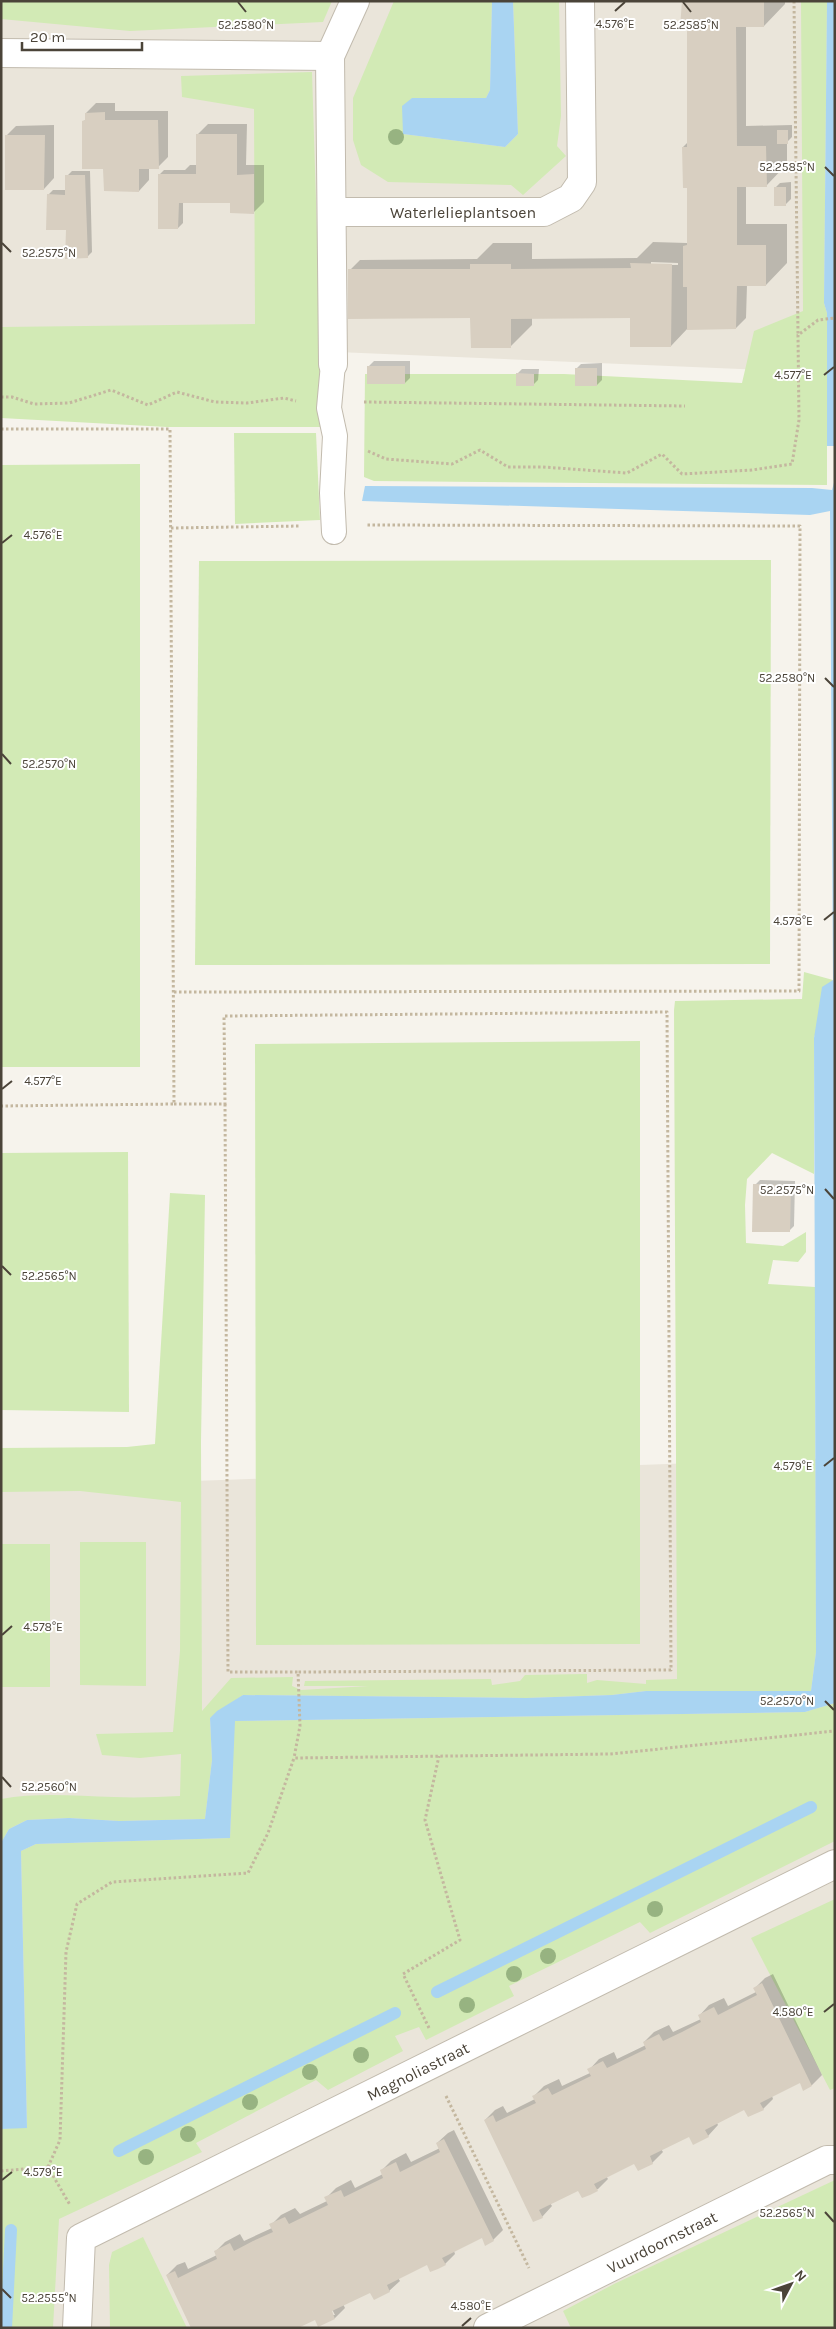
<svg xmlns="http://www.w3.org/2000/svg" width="836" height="2329" viewBox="0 0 836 2329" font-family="Karla,sans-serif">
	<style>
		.residential { fill: #eae5da }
		.green { fill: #d2eab5 }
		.water { fill: #a9d4f2 }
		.shadow { fill: #0003; fill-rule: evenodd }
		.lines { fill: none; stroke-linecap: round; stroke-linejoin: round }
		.stream { stroke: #a9d4f2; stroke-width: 12 }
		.building { fill: #d8cfc1 }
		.lane-casing { stroke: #c2bbae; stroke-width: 26 }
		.street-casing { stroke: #c2bbae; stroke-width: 30 }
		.path { stroke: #c4b79f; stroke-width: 3; stroke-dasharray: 2.5 2.5; stroke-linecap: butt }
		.lane { stroke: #fff; stroke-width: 24 }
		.street { stroke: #fff; stroke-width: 28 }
		.tree { fill: #97b381 }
		.ticks { fill: none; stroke: #4b4439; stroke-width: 2 }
		.labels { text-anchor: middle; stroke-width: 4; stroke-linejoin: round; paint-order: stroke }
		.street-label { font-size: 16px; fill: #4b4439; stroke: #fff }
		.ticks-label { font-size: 12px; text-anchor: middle; fill: #4b4439; stroke: #fff; stroke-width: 4; stroke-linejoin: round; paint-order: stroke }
	</style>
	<rect width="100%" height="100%" fill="#f6f3ec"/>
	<g class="residential">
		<polygon points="1,1 835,1 835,373 1,338"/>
		<polygon points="835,1458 835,2328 1,2328 1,1488"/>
	</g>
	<g class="green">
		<polygon points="1,1 332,1 323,22 130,31 1,19"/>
		<polygon points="394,1 492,1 490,90 486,98 412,98 403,134 505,147 518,134 513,1 559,1 561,116 557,146 566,156 523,195 511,185 388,182 361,165 353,140 353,98"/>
		<polygon points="801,1 827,1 824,303 827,313 827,485 374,481 364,477 365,374 564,374 742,383 754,331 803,311"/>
		<polygon points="312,72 323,427 167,427 1,418 1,327 255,324 254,109 182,97 181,76"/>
		<polygon points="234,433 316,433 320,520 235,524"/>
		<polygon points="140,464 140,1067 1,1067 1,465"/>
		<polygon points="771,560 770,964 195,965 199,561"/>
		<path d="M804,972l29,8 -19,58v136l-42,-21 -25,26 -2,26 1,38 37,3 23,-14v20l-8,10 -25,-2 -5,24 47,3 1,365 -5,39h-165l-34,4 -86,3 -283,-3 -33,23 2,42 -7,59 -86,2 -50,-3 -42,2 -18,9 -7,12 -1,268v-310c38,-7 75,-3 113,-2 22,1 44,0 66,-1l1,-42 -41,4 -38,-3 -6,-21 77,-2 7,-81 1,-149 -101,-11 -79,1v-44l126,-1 28,-3 15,-251 35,2 -4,247 1,269 29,-33 62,-1 -1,9 9,4 68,-4h-65l1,-5 186,-2 1,6 28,-4 5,-6 62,-1v9l10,-3 49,4v-4l31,-1 -3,-669 1,-9 127,-2z"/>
		<polygon points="640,1041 640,1644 256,1645 255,1044"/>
		<polygon points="128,1152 129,1412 1,1410 1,1153"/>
		<polygon points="80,1542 146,1542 146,1686 80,1685"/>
		<rect x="1" y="1544" width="49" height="143"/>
		<polygon points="835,1703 835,1841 650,1933 640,1922 509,1986 514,1996 426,2040 419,2027 395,2036 403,2051 328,2090 316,2080 196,2143 202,2152 59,2219 53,2328 1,2328 1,2129 27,2127 21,1851 36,1844 230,1838 234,1721 805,1712"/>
		<polygon points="835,1899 835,2088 830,2090 751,1938"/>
		<polygon points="835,2180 835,2328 571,2328 563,2311 614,2284"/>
		<polygon points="143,2237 187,2328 110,2328 109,2265 112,2252"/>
	</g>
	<g class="water">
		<polygon points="492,1 513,1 518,134 505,147 403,134 402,106 412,98 486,98 490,90"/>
		<polygon points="827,1 835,1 835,446 827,446 827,313 824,303"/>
		<polygon points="835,479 835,1703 805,1712 235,1721 230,1838 36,1844 21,1851 27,2128 1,2129 2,1841 9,1829 27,1820 69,1818 119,1821 205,1819 212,1760 210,1718 217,1711 243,1695 526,1698 612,1695 646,1691 811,1691 816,1652 814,1038 822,987 833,980 830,511 810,515 362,501 365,486 812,488 832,490"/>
	</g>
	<g class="shadow">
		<path d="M683,1h102v3l-21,22h-18v100l46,-1v12l-5,5v22l-21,22h-20v38h41v39l-21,22h-19l-1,33 -10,10h-48l-17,18 -40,-29h-99v8l-21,21 -39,-32 -122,-44 10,-10 117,-1 16,-16h39v16l105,-1 16,-16 34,1 2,-55 -6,-41 5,-5 2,-116h-9zM651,262l27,1v2h-27z"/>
		<polygon points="96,103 115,103 115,111 168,111 168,157 158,167 149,167 149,180 139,191 105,167 84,121 87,118 86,113"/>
		<polygon points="208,124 247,124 246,165 264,165 264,202 254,212 232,202 183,202 183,223 178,228 159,175 164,170 185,170 190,165 198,165 198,134"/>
		<polygon points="54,125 54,178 44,189 6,136 16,126"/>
		<polygon points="72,171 90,171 92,252 87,257 67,229 48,195 53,190 67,190 67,176"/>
		<polygon points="791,182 791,199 786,204 775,188 780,183"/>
		<polygon points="374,361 410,361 410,378 405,383 369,366"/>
		<polygon points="602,363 602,380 597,385 576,369 581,364"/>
		<polygon points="522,369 539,369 538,380 533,385 517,374"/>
		<polygon points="760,1180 795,1181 794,1226 789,1231 755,1185"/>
		<polygon points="773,1974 822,2075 812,2085 804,2089 801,2081 772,2096 773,2099 763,2109 745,2108 717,2123 718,2125 708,2136 689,2135 661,2149 663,2152 652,2163 634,2162 606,2176 608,2179 598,2189 582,2197 579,2189 550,2203 552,2206 542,2217 485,2120 495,2110 503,2106 507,2113 535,2099 534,2096 544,2086 559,2079 562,2086 590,2073 589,2070 599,2059 614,2052 617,2059 646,2045 644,2042 654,2032 669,2025 673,2032 701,2019 699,2016 709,2005 724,1998 728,2006 756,1992 755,1988 765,1978"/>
		<path d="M454,2130l49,100 -10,10 -11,-3 -28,14 1,3 -10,10 -18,-1 -29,15 2,3 -11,10 -14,7 -4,-7 -28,13 2,4 -10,10 -16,7 -4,-7 -148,-43 10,-10 8,-3 3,7 29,-14 -2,-3 10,-10 15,-8 4,7 28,-13 -1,-3 10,-10 14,-7 5,6 27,-13 -1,-3 10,-10 15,-8 4,8 28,-14 -2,-3 10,-10 15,-8 5,9 29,-14 -3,-5 11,-10zM330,2305l5,10h-3z"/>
	</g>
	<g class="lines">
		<g class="stream">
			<polyline points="437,1992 811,1807"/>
			<polyline points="119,2151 395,2013"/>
			<polyline points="6,2328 11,2230"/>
		</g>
	</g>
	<g class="building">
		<polygon points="682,1 764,1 764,27 736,27 737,146 766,146 767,187 737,187 737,245 766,245 766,286 737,286 736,329 687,330 687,287 683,287 683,246 687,245 687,188 683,188 682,147 687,147 687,28 680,28"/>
		<polygon points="105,112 105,120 158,120 159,169 139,169 139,192 104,191 103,169 82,169 82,121 85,120 85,113"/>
		<rect x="777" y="130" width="11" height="14"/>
		<polygon points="196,134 237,134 237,175 254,174 254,214 230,213 230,203 179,203 178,229 158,229 158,174 196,174"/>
		<polygon points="5,135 45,135 44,190 5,190"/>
		<polygon points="65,175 85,175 88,258 65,259 66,230 46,230 47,194 65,195"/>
		<rect x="774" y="187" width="12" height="19"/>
		<polygon points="630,263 672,264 671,347 630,347 630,318 511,319 511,348 471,348 470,318 348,319 348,269 470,269 470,264 511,264 511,269 631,268"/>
		<rect x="367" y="366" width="38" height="18"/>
		<rect x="575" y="368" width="22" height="18"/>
		<polygon points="516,373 534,374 534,386 516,386"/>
		<polygon points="753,1184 791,1185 790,1232 752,1232"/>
		<polygon points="762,1983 812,2086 803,2091 800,2083 760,2103 764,2110 748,2117 744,2110 705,2130 709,2137 693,2145 689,2137 650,2156 653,2164 638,2171 634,2164 594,2184 598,2191 590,2195 582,2198 578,2191 539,2210 543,2218 533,2222 484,2120 493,2115 496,2122 536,2103 532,2096 548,2088 552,2095 591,2076 587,2069 603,2061 607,2068 646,2049 643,2042 659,2034 663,2041 682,2032 701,2022 698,2015 714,2007 718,2015 757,1995 753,1988"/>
		<polygon points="444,2139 494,2241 485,2246 482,2238 442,2258 446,2265 438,2269 430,2272 427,2265 387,2285 390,2292 374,2300 370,2293 332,2311 335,2319 318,2327 315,2320 298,2328 191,2328 166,2275 175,2271 178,2278 198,2268 217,2259 214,2251 230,2243 234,2251 253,2241 273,2232 269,2224 285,2217 289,2224 328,2205 324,2197 341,2190 344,2197 383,2178 380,2170 396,2162 400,2172 440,2152 436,2143"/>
	</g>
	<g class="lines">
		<defs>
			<polyline id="lane" points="333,364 329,408 335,436 332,493 334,532"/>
			<g id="street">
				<polyline points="1,53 330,56"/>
				<path id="s1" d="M332,212h212l27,-14 11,-16 -2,-181"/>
				<polyline points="333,364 330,56 355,1"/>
				<path id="s2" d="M77,2328l4,-90 754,-374"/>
				<path id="s3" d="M488,2328l339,-168h8"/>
			</g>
		</defs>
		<use href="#lane" class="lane-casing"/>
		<use href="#street" class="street-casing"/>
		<g class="path">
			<polyline points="794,1 798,334"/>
			<polyline points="1,397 12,397 34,404 69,403 111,390 148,405 177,392 215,402 247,403 284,398 296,401"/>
			<polyline points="364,402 685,406"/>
			<polyline points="1,429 170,429 174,1104 1,1106"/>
			<polyline points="368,451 386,459 452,464 480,450 508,467 543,467 627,473 662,454 682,474 752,470 792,464 799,420 798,335 818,320 835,318"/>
			<polyline points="171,528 300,526"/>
			<polyline points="174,992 799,991 800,526 366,525"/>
			<polyline points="174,1104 225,1104 224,1016 667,1012 671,1670 298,1672 300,1726 294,1758"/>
			<polyline points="225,1104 228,1672 298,1672"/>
			<polyline points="429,2028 403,1974 460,1940 425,1820 439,1756"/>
			<polyline points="446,2096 529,2268"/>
			<polyline points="48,2167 60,2140 66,1952 77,1904 112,1882 248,1873 268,1833 294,1758 610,1754 835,1731"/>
			<polyline points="48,2167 70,2205"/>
			<polyline points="1,2171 48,2167"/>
		</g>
		<use href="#lane" class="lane"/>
		<use href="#street" class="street"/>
	</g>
	<g class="tree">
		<circle cx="396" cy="137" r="8"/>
		<circle cx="655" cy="1909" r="8"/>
		<circle cx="548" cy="1956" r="8"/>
		<circle cx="514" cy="1974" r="8"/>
		<circle cx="467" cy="2005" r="8"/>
		<circle cx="361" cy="2055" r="8"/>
		<circle cx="310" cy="2072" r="8"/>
		<circle cx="250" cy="2102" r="8"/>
		<circle cx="188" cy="2134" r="8"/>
		<circle cx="146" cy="2157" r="8"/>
	</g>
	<path class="ticks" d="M238,2l8,10M683,2l8,10M615,11l10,-9M825,167l9,9M2,243l9,9M824,375l10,-8M2,543l10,-8M825,678l9,9M2,754l9,10M824,920l10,-8M2,1089l10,-8M825,1189l9,10M2,1266l9,9M824,1466l10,-8M2,1635l10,-9M825,1701l9,9M2,1777l9,10M824,2012l10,-8M2,2180l10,-8M825,2212l9,10M2,2289l9,9M462,2326l9,-8"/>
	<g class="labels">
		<g class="street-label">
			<text dy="6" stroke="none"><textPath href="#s1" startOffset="131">Waterlelieplantsoen</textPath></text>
			<text dy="6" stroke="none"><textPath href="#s2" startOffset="466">Magnoliastraat</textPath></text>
			<text dy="6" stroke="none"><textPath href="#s3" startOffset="194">Vuurdoornstraat</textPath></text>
		</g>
	</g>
	<g class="ticks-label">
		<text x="615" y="28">4.576°E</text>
		<text x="691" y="29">52.2585°N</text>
		<text x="246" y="29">52.2580°N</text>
		<text x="787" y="171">52.2585°N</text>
		<text x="49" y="257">52.2575°N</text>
		<text x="793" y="379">4.577°E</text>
		<text x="43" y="539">4.576°E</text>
		<text x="787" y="682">52.2580°N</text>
		<text x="49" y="768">52.2570°N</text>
		<text x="793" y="925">4.578°E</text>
		<text x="43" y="1085">4.577°E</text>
		<text x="787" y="1194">52.2575°N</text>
		<text x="49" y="1280">52.2565°N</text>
		<text x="793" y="1470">4.579°E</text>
		<text x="43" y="1631">4.578°E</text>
		<text x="787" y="1705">52.2570°N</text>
		<text x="49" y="1791">52.2560°N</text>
		<text x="793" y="2016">4.580°E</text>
		<text x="43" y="2176">4.579°E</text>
		<text x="787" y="2217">52.2565°N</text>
		<text x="49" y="2302">52.2555°N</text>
		<text x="471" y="2310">4.580°E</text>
	</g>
	<rect width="836" height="2329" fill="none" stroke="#4b4439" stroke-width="5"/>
	<g transform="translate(791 2284) rotate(49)" stroke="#ffffff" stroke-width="4" paint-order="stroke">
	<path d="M0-4L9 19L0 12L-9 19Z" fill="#4b4439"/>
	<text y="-8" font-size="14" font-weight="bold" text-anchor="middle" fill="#4b4439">N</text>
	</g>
	<path d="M22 42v8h120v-8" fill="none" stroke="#4b4439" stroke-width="2.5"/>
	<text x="30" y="42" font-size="15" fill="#4b4439" stroke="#ffffff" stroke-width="4" paint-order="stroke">20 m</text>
</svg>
